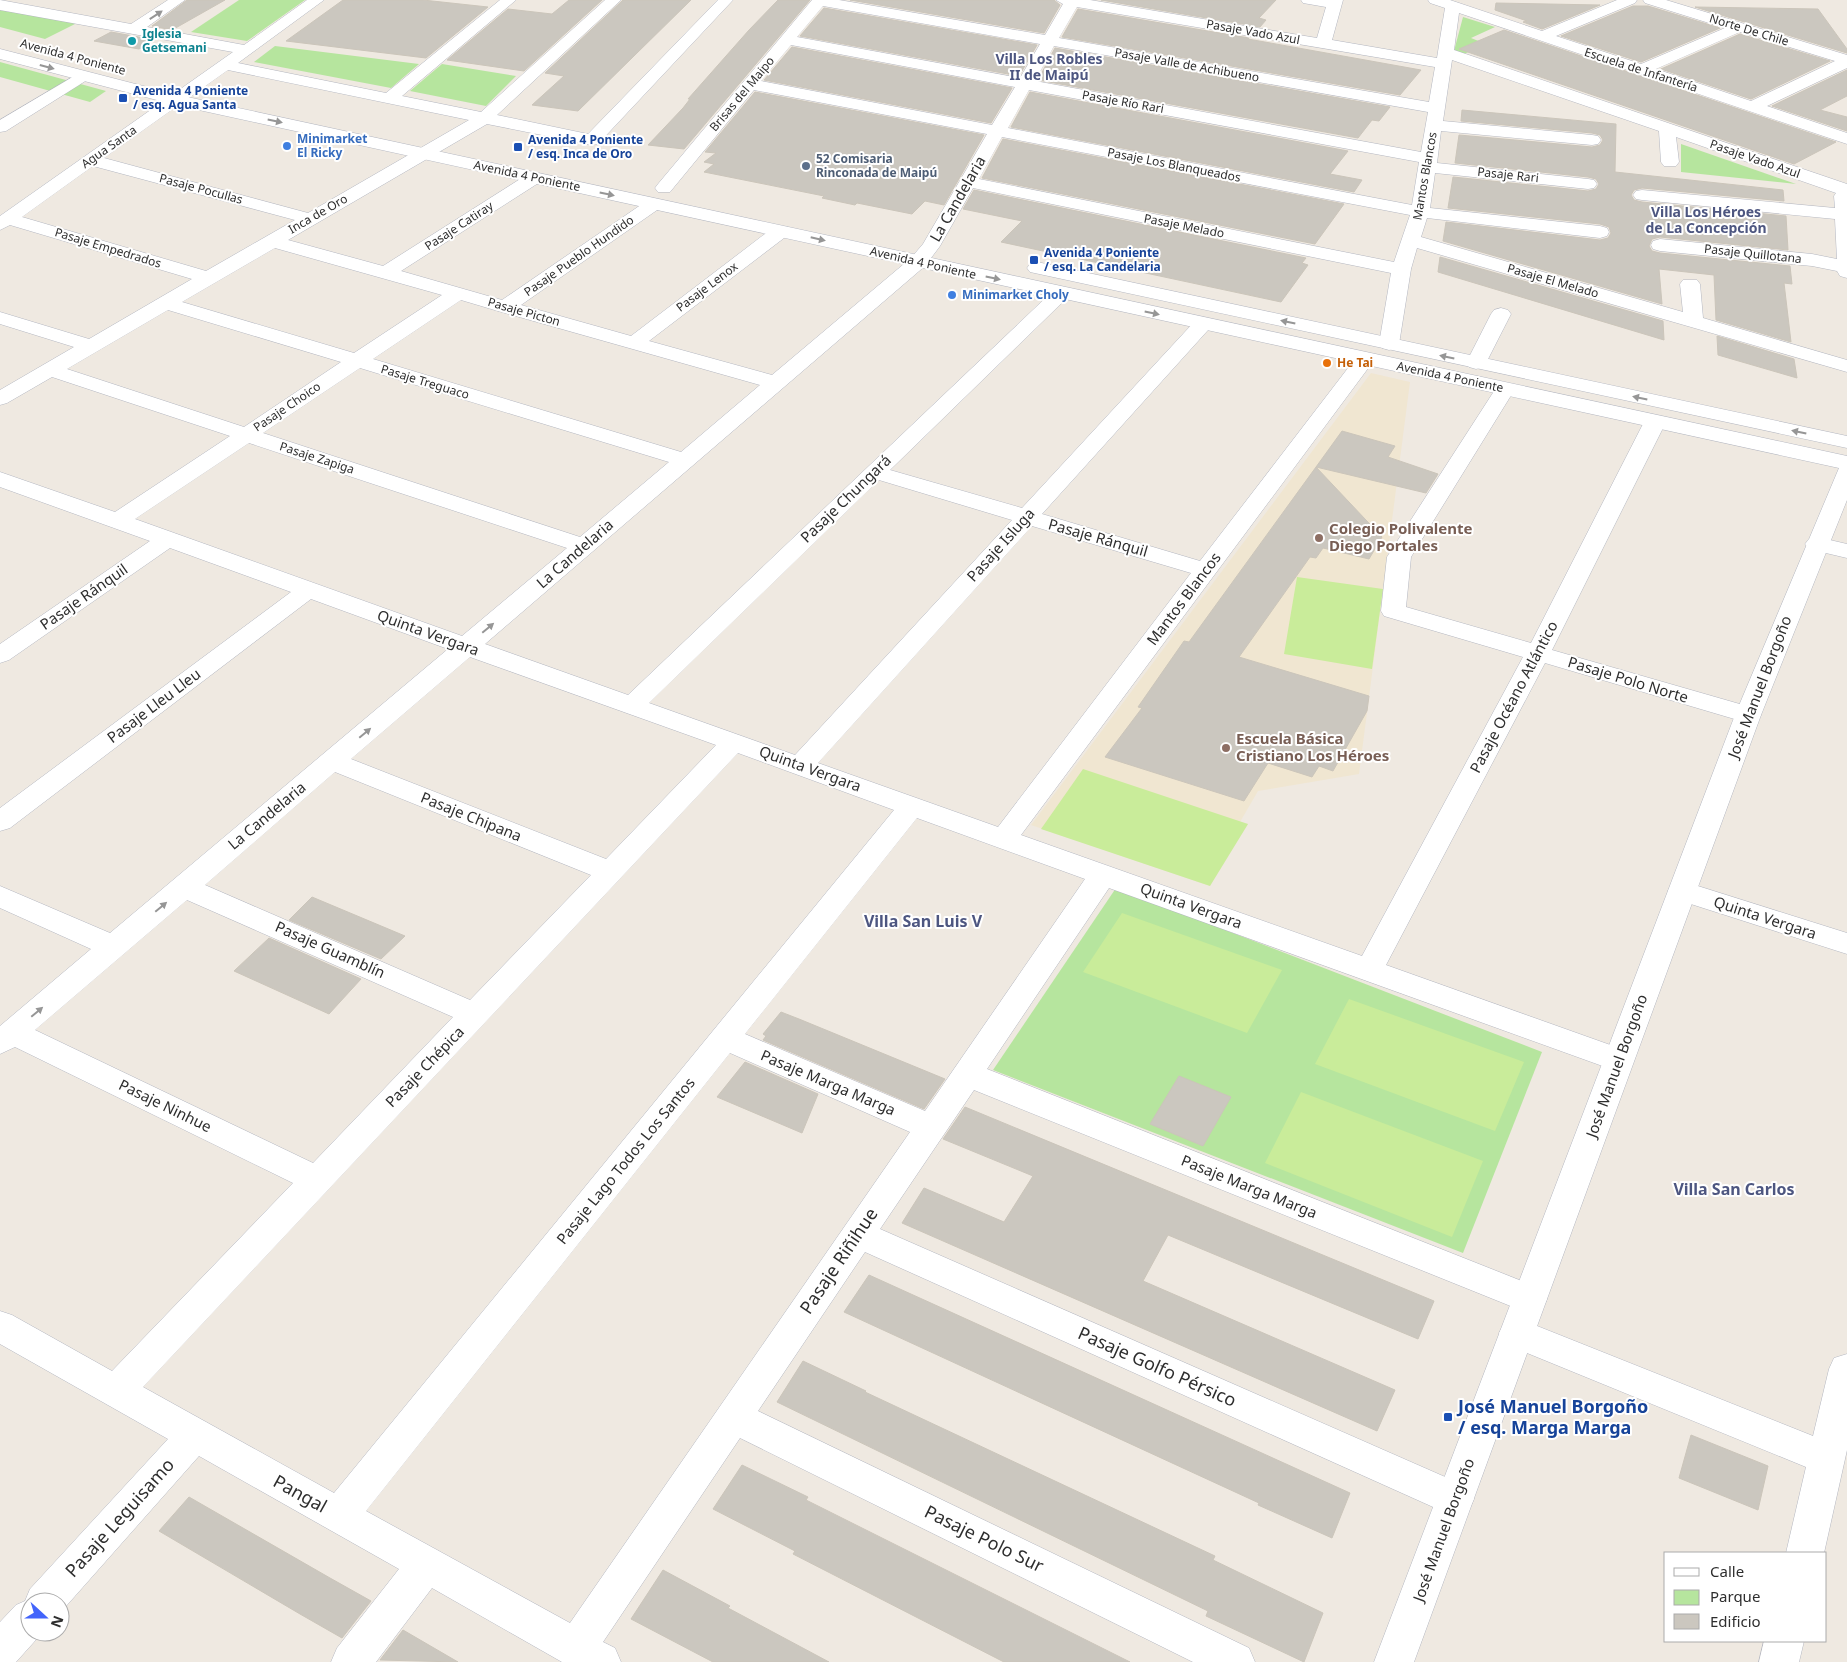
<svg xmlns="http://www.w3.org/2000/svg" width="1847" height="1662" viewBox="0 0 1847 1662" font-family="'Noto Sans',sans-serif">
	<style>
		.education { fill: #f0e6d1 }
		.green { fill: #b6e59e }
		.pitch { fill: #c9ec9a }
		.building { fill: #cbc7bf; stroke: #cbc5ba }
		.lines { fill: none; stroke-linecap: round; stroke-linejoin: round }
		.street-casing { stroke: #b4b7c1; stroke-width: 1 }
		.secondary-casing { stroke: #b4b7c1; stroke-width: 1 }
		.street { fill: #fff; fill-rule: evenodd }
		.secondary { fill: #fff; fill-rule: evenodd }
		.oneway { fill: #969696 }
		.culture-dot { fill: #0f9aa8; stroke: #fff; stroke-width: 2 }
		.transit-dot { fill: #1a4fb4; stroke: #fff; stroke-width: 2 }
		.shop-dot { fill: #3f7fe0; stroke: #fff; stroke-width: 2 }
		.service-dot { fill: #5c6f8a; stroke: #fff; stroke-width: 2 }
		.food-dot { fill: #e8710a; stroke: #fff; stroke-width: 2 }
		.education-dot { fill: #8d6e63; stroke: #fff; stroke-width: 2 }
		.labels { text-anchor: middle; stroke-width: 4; stroke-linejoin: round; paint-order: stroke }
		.far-street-label { font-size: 12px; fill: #2e2e2e; stroke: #fff }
		.far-culture-label { font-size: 12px; font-weight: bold; fill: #0d838f; stroke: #fff; text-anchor: start }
		.far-transit-label { font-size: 12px; font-weight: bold; fill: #164399; stroke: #fff; text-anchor: start }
		.far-shop-label { font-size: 12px; font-weight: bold; fill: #366cbe; stroke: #fff; text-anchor: start }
		.far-service-label { font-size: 12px; font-weight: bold; fill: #4e5e75; stroke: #fff; text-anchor: start }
		.far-food-label { font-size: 12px; font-weight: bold; fill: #c56008; stroke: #fff; text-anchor: start }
		.far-neighbourhood-label { font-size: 14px; font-weight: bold; fill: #4d5680; stroke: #fff }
		.street-label { font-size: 15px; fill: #2e2e2e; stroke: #fff }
		.education-label { font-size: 15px; font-weight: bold; fill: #785e54; stroke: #fff; text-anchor: start }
		.neighbourhood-label { font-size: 16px; font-weight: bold; fill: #4d5680; stroke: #fff }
		.near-street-label { font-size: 18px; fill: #2e2e2e; stroke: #fff }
		.near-transit-label { font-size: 18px; font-weight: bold; fill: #164399; stroke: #fff; text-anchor: start }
	</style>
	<rect width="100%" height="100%" fill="#efe9e1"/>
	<polygon class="education" points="1371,373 1410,382 1359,774 1258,791 1240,822 1248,824 1210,886 1031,825"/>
	<g class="green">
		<polygon points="239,0 305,0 247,41 191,32"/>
		<polygon points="0,10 77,23 45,39 0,27"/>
		<polygon points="1463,17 1495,27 1471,38 1486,44 1464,54 1454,51"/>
		<polygon points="275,46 419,64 391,88 254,62"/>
		<polygon points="0,62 106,91 90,102 0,77"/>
		<polygon points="442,64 516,76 486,106 410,91"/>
		<polygon points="1681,144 1796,184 1681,172"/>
		<polygon points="1116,888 1542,1052 1463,1253 993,1070"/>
	</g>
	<g class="pitch">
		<polygon points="1297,577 1383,589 1372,669 1284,654"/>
		<polygon points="1083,769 1248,824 1210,886 1041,829"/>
		<polygon points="1122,913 1282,970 1247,1033 1083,972"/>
		<polygon points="1349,999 1524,1062 1495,1131 1315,1064"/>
		<polygon points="1301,1092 1483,1161 1452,1237 1265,1163"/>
	</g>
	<g class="building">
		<polygon points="187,0 225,0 172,30 152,26"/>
		<polygon points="343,0 423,0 488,7 426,58 286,41"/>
		<polygon points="569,0 602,0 524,71 447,60 508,9 552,14"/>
		<polygon points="623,0 691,0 578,111 532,105 564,76 545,73"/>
		<polygon points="778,0 810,0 684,149 648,145 683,108 690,99 688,99 749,30"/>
		<polygon points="850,0 1054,0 1060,5 1044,33"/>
		<polygon points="1101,0 1276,0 1259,18 1266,20 1260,27"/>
		<polygon points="1496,3 1600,5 1542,29 1523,22 1527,21 1495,10"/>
		<polygon points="1633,6 1648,6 1720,28 1641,62 1561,36"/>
		<polygon points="1695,7 1818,9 1847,49 1847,53"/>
		<polygon points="824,8 1037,45 1019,76 800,36"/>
		<polygon points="1078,9 1249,38 1248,39 1421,70 1400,95 1062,37"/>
		<polygon points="1504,30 1836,142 1794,164 1459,49"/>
		<polygon points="111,32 155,40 139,49 94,41"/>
		<polygon points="1740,34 1830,61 1751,99 1661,69"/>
		<polygon points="792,47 1012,88 991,123 764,80"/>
		<polygon points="1055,48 1390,107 1379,121 1372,120 1358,138 1038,80"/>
		<polygon points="1847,70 1847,96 1820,110 1847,117 1847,131 1772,106"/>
		<polygon points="755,92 984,135 944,205 925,201 912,214 857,203 855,205 822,198 824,196 704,172 714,164 704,162 716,153 705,152"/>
		<polygon points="1030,92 1348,151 1330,174 1362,180 1354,192 1011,127"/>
		<polygon points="1462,110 1616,124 1615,172 1783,190 1784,201 1642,188 1634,190 1631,195 1634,200 1642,202 1786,216 1788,250 1660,237 1652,239 1649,246 1652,251 1660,253 1790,266 1792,284 1784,283 1791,342 1716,320 1714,275 1659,269 1662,304 1443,241 1446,222 1600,240 1608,238 1611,233 1609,227 1600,224 1448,208 1453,177 1588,191 1596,189 1599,184 1596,179 1588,177 1455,163 1459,135 1592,147 1600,145 1603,140 1600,135 1592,133 1461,121"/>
		<polygon points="1003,139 1344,204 1315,244 982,178"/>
		<polygon points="974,190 1306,258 1302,263 1308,265 1281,302 1001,242 1022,221 963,209"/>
		<polygon points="1440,257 1663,321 1664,340 1438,272"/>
		<polygon points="1717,336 1794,359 1797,378 1718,355"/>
		<polygon points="1342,431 1395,446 1388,457 1438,474 1426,493 1316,467"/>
		<polygon points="1316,467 1382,537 1369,559 1323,548 1316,558 1310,557 1239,657 1369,696 1367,711 1333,771 1319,766 1312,777 1268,763 1244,801 1105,757 1142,708 1138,707 1184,641 1189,642"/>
		<polygon points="312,897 405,936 381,959 289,920"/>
		<polygon points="269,938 361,979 329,1014 234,971"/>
		<polygon points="781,1012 799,1019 945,1079 924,1109 763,1040 766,1036 763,1034"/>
		<polygon points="745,1062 818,1094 802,1133 717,1097"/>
		<polygon points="1179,1076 1231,1097 1203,1146 1150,1124"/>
		<polygon points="965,1107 1434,1301 1418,1339 1168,1235 1143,1281 1395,1390 1377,1431 902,1223 924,1188 1004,1222 1033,1176 943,1139"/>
		<polygon points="869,1275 1350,1493 1332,1538 1258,1505 1259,1503 844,1312"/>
		<polygon points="803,1361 866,1391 865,1392 1215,1556 1213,1560 1323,1613 1304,1662 1206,1616 1208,1611 777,1402"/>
		<polygon points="1691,1435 1768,1466 1758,1510 1679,1478"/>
		<polygon points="742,1465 808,1497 806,1500 1130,1662 1004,1662 793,1554 795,1551 713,1509"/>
		<polygon points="189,1497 330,1578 371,1601 342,1638 300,1614 159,1531"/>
		<polygon points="663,1570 730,1606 728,1608 829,1662 713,1662 631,1619"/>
		<polygon points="403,1630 458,1662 380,1660"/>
	</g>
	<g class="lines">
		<defs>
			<g id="street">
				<path d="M0,0l131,24 37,-24h17l-38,27 97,18 63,-45h17l-86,63 148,30 114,-93h16l-114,96 79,16 124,-112h16l-124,115 91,19 130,-134h15l-135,144 -6,1 -105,-21 -199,116 95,26 145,-92h12l3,4 -3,4 -139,89 101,29 146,-100h12l3,4 -3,4 -139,97 110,31 143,-109h14l2,4 -2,4 -139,106 123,34 139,-117 12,-14 64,-110 -233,-44 -84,102h-12l-3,-4 3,-4 154,-184h27l206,35 18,-31 -7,-4h34l227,38 9,-31 -23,-4 -2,-3h42l-11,40 105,18 8,-50 -15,-5 -2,-3h22l92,31 75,-31h20l-2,3 -79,33 85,28 84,-36 -80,-25 -2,-3h23l181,55v13l-80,38 80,27v11l-388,-131 -5,37 393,134v94l-7,-2 -3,-5 -25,-5 -152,-15 -7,-2 -2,-4 2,-4 7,-2 152,15 25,5 -2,-40 -193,-19 -6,-1 -3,-4 3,-4 6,-1 193,18 -1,-12 2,-3 -160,-56 3,25 -3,4h-12l-3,-4 -2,-31 -207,-71 -9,61 149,14 6,1 3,4 -3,4 -6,1 -151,-14 -4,32 151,16 6,1 3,4 -3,4 -6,1 -153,-16 -5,35 170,18 7,2 2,4 -2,4 -7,2 -173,-20 -6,19 262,75 -3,-28 3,-4h14l3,4 3,34 144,42v12l-430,-124 -6,21 -12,75 -3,4 -7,2 -7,-2 -3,-4 12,-71 -418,-85 -33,58 -15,20 -440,378 143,51 427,-406h14l3,4 -182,177 132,38 173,-187h14l3,4 -3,4 -167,185 158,47 158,-206 7,-2 7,2 3,4 -3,4 -351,472 341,121 161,-299 -139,-41 -3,-5 6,-54 111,-172 7,-2 7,2 3,4 -104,168 -5,50 125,36 113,-221 3,-5 8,-1 8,1 3,5 -114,228 205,59 4,6 -4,6 -9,2 -203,-60 -159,302 244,87 4,8 -4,8 -11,4 -11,-4 -499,-180 -122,181 555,220 5,10 -5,10 -12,5 -12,-5 -544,-219 -94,139 588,258 6,12 -6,12 -13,5 -13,-5 -577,-259 -107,159 491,237 6,14h-62l-453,-224 -137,204 12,6 6,14h-59l-130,-74 -56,74h-45l6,-14 62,-79 -200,-113 -139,157v-11h-30v30h13l-27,30h-16v-40l16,-17 9,-4 5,-12 138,-150 -168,-95v-33l12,4 100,56 181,-188 -278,-136 -15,7v-28l91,-77 -91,-41v-22l110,47 338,-284 -137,-50 -301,229 -10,3v-23l291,-216 -121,-44 -161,112 -9,3v-19l150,-103 -150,-54v-15l115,40 115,-76 -178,-59 -45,26 -7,2v-15l74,-43 -74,-23v-12l89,27 103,-60 -182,-54 -10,5v-14l233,-164 -233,-42zM823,6l217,38 -20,34 -223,-41zM1077,7l358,60 -6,35 -370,-64zM1740,32l95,29 -84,40 -95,-32zM791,45l224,42 -23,38 -231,-44zM1054,46l374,66 -7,40 -386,-71zM228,70l241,50 -161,93 -204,-55zM1029,90l390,72 -7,43 -404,-77zM1002,137l408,78 -16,47 -415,-83zM93,166l202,54 -89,51 -184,-54zM275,248l167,47 -88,58 -172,-51zM461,300l37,11 262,74 -79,67 -308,-93zM168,310l173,52 -97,65 -177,-58zM360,368l309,94 -89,75 -317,-104zM249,443l318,105 -105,88 -327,-117zM879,480l133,40 -217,235 -146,-52zM1032,526l159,47 -193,254 -180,-64zM470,657l246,88 -110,114 -255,-100zM738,753l156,57 -560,683 -191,-106zM335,772l256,103 -121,125 -265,-115zM917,818l168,61 -160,232 -180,-77zM187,900l266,117 -140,146 -278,-133zM730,1053l180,79 -340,491 -204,-112z"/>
				<polygon points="81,72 87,74 89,77 87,80 6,131 0,132 0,120"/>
				<polygon points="1501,308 1508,310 1511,314 1486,363 1483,367 1476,369 1469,367 1466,363 1491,314 1494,310"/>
				<polygon points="1817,537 1847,544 1847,558 1809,549 1805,544 1809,539"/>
				<polygon points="1682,881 1847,933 1847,954 1672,898 1668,891 1672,884"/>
				<polygon points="1517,1318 1813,1436 1829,1369 1834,1358 1847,1354 1847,1450 1824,1553 1786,1553 1806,1467 1505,1344 1499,1333 1505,1322"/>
				<polygon points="1764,1641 1804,1641 1799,1662 1759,1662"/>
			</g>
			<g id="secondary">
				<polygon points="0,49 178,95 1847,456 1847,500 1761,715 1414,1662 1374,1662 1735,715 1839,468 176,105 0,59"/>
				<polygon points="1037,262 1847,436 1847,448 1030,272 1027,268 1030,264"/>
			</g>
		</defs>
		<use href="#street" class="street-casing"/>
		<use href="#secondary" class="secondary-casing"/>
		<use href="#street" class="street"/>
		<use href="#secondary" class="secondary"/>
	</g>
	<defs><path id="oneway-solid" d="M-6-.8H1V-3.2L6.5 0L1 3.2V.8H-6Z" transform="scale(1.25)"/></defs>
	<g class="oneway">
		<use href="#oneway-solid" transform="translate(156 15) rotate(-33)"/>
		<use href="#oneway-solid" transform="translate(47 67) rotate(15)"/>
		<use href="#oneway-solid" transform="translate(275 121) rotate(12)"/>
		<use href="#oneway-solid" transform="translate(607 194) rotate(12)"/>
		<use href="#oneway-solid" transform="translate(818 239) rotate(13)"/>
		<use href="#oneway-solid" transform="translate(993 278) rotate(12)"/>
		<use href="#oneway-solid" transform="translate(1152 313) rotate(12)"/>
		<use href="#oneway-solid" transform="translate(1288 322) rotate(-168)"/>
		<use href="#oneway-solid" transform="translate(1447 357) rotate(-168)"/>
		<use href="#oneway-solid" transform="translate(1640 398) rotate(-168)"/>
		<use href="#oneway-solid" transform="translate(1799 432) rotate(-168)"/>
		<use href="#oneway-solid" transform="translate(488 628) rotate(-40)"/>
		<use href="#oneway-solid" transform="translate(365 733) rotate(-40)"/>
		<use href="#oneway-solid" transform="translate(161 907) rotate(-40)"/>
		<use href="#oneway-solid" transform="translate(37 1012) rotate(-40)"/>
	</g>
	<circle class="culture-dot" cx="132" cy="41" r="5"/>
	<g class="transit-dot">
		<rect x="118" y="93" width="10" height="10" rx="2.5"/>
		<rect x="513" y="142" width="10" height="10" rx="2.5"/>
		<rect x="1029" y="255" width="10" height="10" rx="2.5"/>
		<rect x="1443" y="1412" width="10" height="10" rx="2.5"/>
	</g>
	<g class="shop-dot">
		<circle cx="287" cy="146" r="5"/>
		<circle cx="952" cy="295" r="5"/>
	</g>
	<circle class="service-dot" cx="806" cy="166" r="5"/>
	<circle class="food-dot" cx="1327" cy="363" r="5"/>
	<g class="education-dot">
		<circle cx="1319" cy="538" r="5"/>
		<circle cx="1226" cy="748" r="5"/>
	</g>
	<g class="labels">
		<g class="far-street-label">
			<text transform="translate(1749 30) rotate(17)" y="4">Norte De Chile</text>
			<text transform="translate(1253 32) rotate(10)" y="4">Pasaje Vado Azul</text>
			<text transform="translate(73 57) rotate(15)" y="4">Avenida 4 Poniente</text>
			<text transform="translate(1187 65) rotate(10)" y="4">Pasaje Valle de Achibueno</text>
			<text transform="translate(1641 70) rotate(18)" y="4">Escuela de Infantería</text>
			<text transform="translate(742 94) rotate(-50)" y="4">Brisas del Maipo</text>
			<text transform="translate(1123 102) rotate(10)" y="4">Pasaje Río Rari</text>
			<text transform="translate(109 147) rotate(-35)" y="4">Agua Santa</text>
			<text transform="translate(1755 159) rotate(19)" y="4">Pasaje Vado Azul</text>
			<text transform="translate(1174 165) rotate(11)" y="4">Pasaje Los Blanqueados</text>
			<text transform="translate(1508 175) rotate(6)" y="4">Pasaje Rari</text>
			<text transform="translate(527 176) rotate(12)" y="4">Avenida 4 Poniente</text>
			<text transform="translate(1425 176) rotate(-80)" y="4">Mantos Blancos</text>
			<text transform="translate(201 189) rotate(15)" y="4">Pasaje Pocullas</text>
			<text transform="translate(318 214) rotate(-30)" y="4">Inca de Oro</text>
			<text transform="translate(459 226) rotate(-33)" y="4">Pasaje Catiray</text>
			<text transform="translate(1184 226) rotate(11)" y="4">Pasaje Melado</text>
			<text transform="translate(108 248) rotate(17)" y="4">Pasaje Empedrados</text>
			<text transform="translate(1753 254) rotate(6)" y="4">Pasaje Quillotana</text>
			<text transform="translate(579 256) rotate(-35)" y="4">Pasaje Pueblo Hundido</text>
			<text transform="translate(923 263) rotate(13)" y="4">Avenida 4 Poniente</text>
			<text transform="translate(1553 281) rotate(16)" y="4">Pasaje El Melado</text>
			<text transform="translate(707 287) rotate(-37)" y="4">Pasaje Lenox</text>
			<text transform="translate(524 312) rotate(16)" y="4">Pasaje Picton</text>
			<text transform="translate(1450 377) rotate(12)" y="4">Avenida 4 Poniente</text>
			<text transform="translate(425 382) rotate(17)" y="4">Pasaje Treguaco</text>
			<text transform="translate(287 407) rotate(-34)" y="4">Pasaje Choico</text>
			<text transform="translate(317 458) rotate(18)" y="4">Pasaje Zapiga</text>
		</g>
		<g class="far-culture-label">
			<text x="142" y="38">Iglesia<tspan x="142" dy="14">Getsemani</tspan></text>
		</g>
		<g class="far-transit-label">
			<text x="133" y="95">Avenida 4 Poniente<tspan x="133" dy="14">/ esq. Agua Santa</tspan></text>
			<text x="528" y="144">Avenida 4 Poniente<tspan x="528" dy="14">/ esq. Inca de Oro</tspan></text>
			<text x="1044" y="257">Avenida 4 Poniente<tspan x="1044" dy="14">/ esq. La Candelaria</tspan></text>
		</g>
		<g class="far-shop-label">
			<text x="297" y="143">Minimarket<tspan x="297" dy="14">El Ricky</tspan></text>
			<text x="962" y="299">Minimarket Choly</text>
		</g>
		<g class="far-service-label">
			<text x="816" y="163">52 Comisaria<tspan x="816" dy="14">Rinconada de Maipú</tspan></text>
		</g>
		<g class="far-food-label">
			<text x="1337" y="367">He Tai</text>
		</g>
		<g class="far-neighbourhood-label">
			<text x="1049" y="64">Villa Los Robles<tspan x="1049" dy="16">II de Maipú</tspan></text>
			<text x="1706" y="217">Villa Los Héroes<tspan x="1706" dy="16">de La Concepción</tspan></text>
		</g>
		<g class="street-label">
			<text transform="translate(958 199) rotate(-60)" y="5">La Candelaria</text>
			<text transform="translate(846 499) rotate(-44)" y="5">Pasaje Chungará</text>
			<text transform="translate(1098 538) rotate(16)" y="5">Pasaje Ránquil</text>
			<text transform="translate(1001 545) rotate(-48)" y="5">Pasaje Isluga</text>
			<text transform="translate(575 554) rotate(-41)" y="5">La Candelaria</text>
			<text transform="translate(84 597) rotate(-35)" y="5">Pasaje Ránquil</text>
			<text transform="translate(1184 599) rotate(-53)" y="5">Mantos Blancos</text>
			<text transform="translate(428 633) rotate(20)" y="5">Quinta Vergara</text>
			<text transform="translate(1628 680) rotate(17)" y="5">Pasaje Polo Norte</text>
			<text transform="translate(1760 687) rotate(-69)" y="5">José Manuel Borgoño</text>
			<text transform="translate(1514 697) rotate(-62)" y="5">Pasaje Océano Atlántico</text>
			<text transform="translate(154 706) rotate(-37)" y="5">Pasaje Lleu Lleu</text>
			<text transform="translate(810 769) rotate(20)" y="5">Quinta Vergara</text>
			<text transform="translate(267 816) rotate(-40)" y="5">La Candelaria</text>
			<text transform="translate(471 817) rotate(22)" y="5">Pasaje Chipana</text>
			<text transform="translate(1191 906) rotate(20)" y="5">Quinta Vergara</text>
			<text transform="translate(1765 918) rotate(18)" y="5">Quinta Vergara</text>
			<text transform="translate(330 950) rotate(24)" y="5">Pasaje Guamblín</text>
			<text transform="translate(1617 1066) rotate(-70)" y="5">José Manuel Borgoño</text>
			<text transform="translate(425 1067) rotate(-46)" y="5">Pasaje Chépica</text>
			<text transform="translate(828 1083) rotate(23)" y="5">Pasaje Marga Marga</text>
			<text transform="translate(165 1106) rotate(26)" y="5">Pasaje Ninhue</text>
			<text transform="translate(626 1161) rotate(-51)" y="5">Pasaje Lago Todos Los Santos</text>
			<text transform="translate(1249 1187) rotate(22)" y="5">Pasaje Marga Marga</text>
			<text transform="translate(1444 1530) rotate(-70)" y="5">José Manuel Borgoño</text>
		</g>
		<g class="education-label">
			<text x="1329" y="534">Colegio Polivalente<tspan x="1329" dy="17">Diego Portales</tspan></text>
			<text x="1236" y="744">Escuela Básica<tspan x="1236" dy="17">Cristiano Los Héroes</tspan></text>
		</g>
		<g class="neighbourhood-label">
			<text x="923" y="927">Villa San Luis V</text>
			<text x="1734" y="1195">Villa San Carlos</text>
		</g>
		<g class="near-street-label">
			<text transform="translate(839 1261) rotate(-56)" y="6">Pasaje Riñihue</text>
			<text transform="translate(1157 1367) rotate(24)" y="6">Pasaje Golfo Pérsico</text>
			<text transform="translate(300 1494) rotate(29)" y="6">Pangal</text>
			<text transform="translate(120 1518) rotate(-48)" y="6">Pasaje Leguisamo</text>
			<text transform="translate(984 1539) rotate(26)" y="6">Pasaje Polo Sur</text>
		</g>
		<g class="near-transit-label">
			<text x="1458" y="1413">José Manuel Borgoño<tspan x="1458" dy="21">/ esq. Marga Marga</tspan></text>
		</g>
	</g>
	<rect x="1664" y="1552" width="162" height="90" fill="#ffffff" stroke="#ababab"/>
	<rect x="1674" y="1568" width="25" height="8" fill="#ffffff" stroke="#ababab"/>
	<text x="1710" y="1577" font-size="15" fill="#2e2e2e">Calle</text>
	<rect x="1674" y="1590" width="25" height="15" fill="#b6e59e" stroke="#ababab"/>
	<text x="1710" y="1602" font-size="15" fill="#2e2e2e">Parque</text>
	<rect x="1674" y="1614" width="25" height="15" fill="#cbc7bf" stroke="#ababab"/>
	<text x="1710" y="1627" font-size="15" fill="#2e2e2e">Edificio</text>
	<g transform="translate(45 1617) rotate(111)"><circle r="24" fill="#ffffff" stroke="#ababab"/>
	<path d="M0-4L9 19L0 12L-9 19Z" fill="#4264fb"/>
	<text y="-8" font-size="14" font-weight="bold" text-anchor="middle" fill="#2e2e2e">N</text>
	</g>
</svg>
